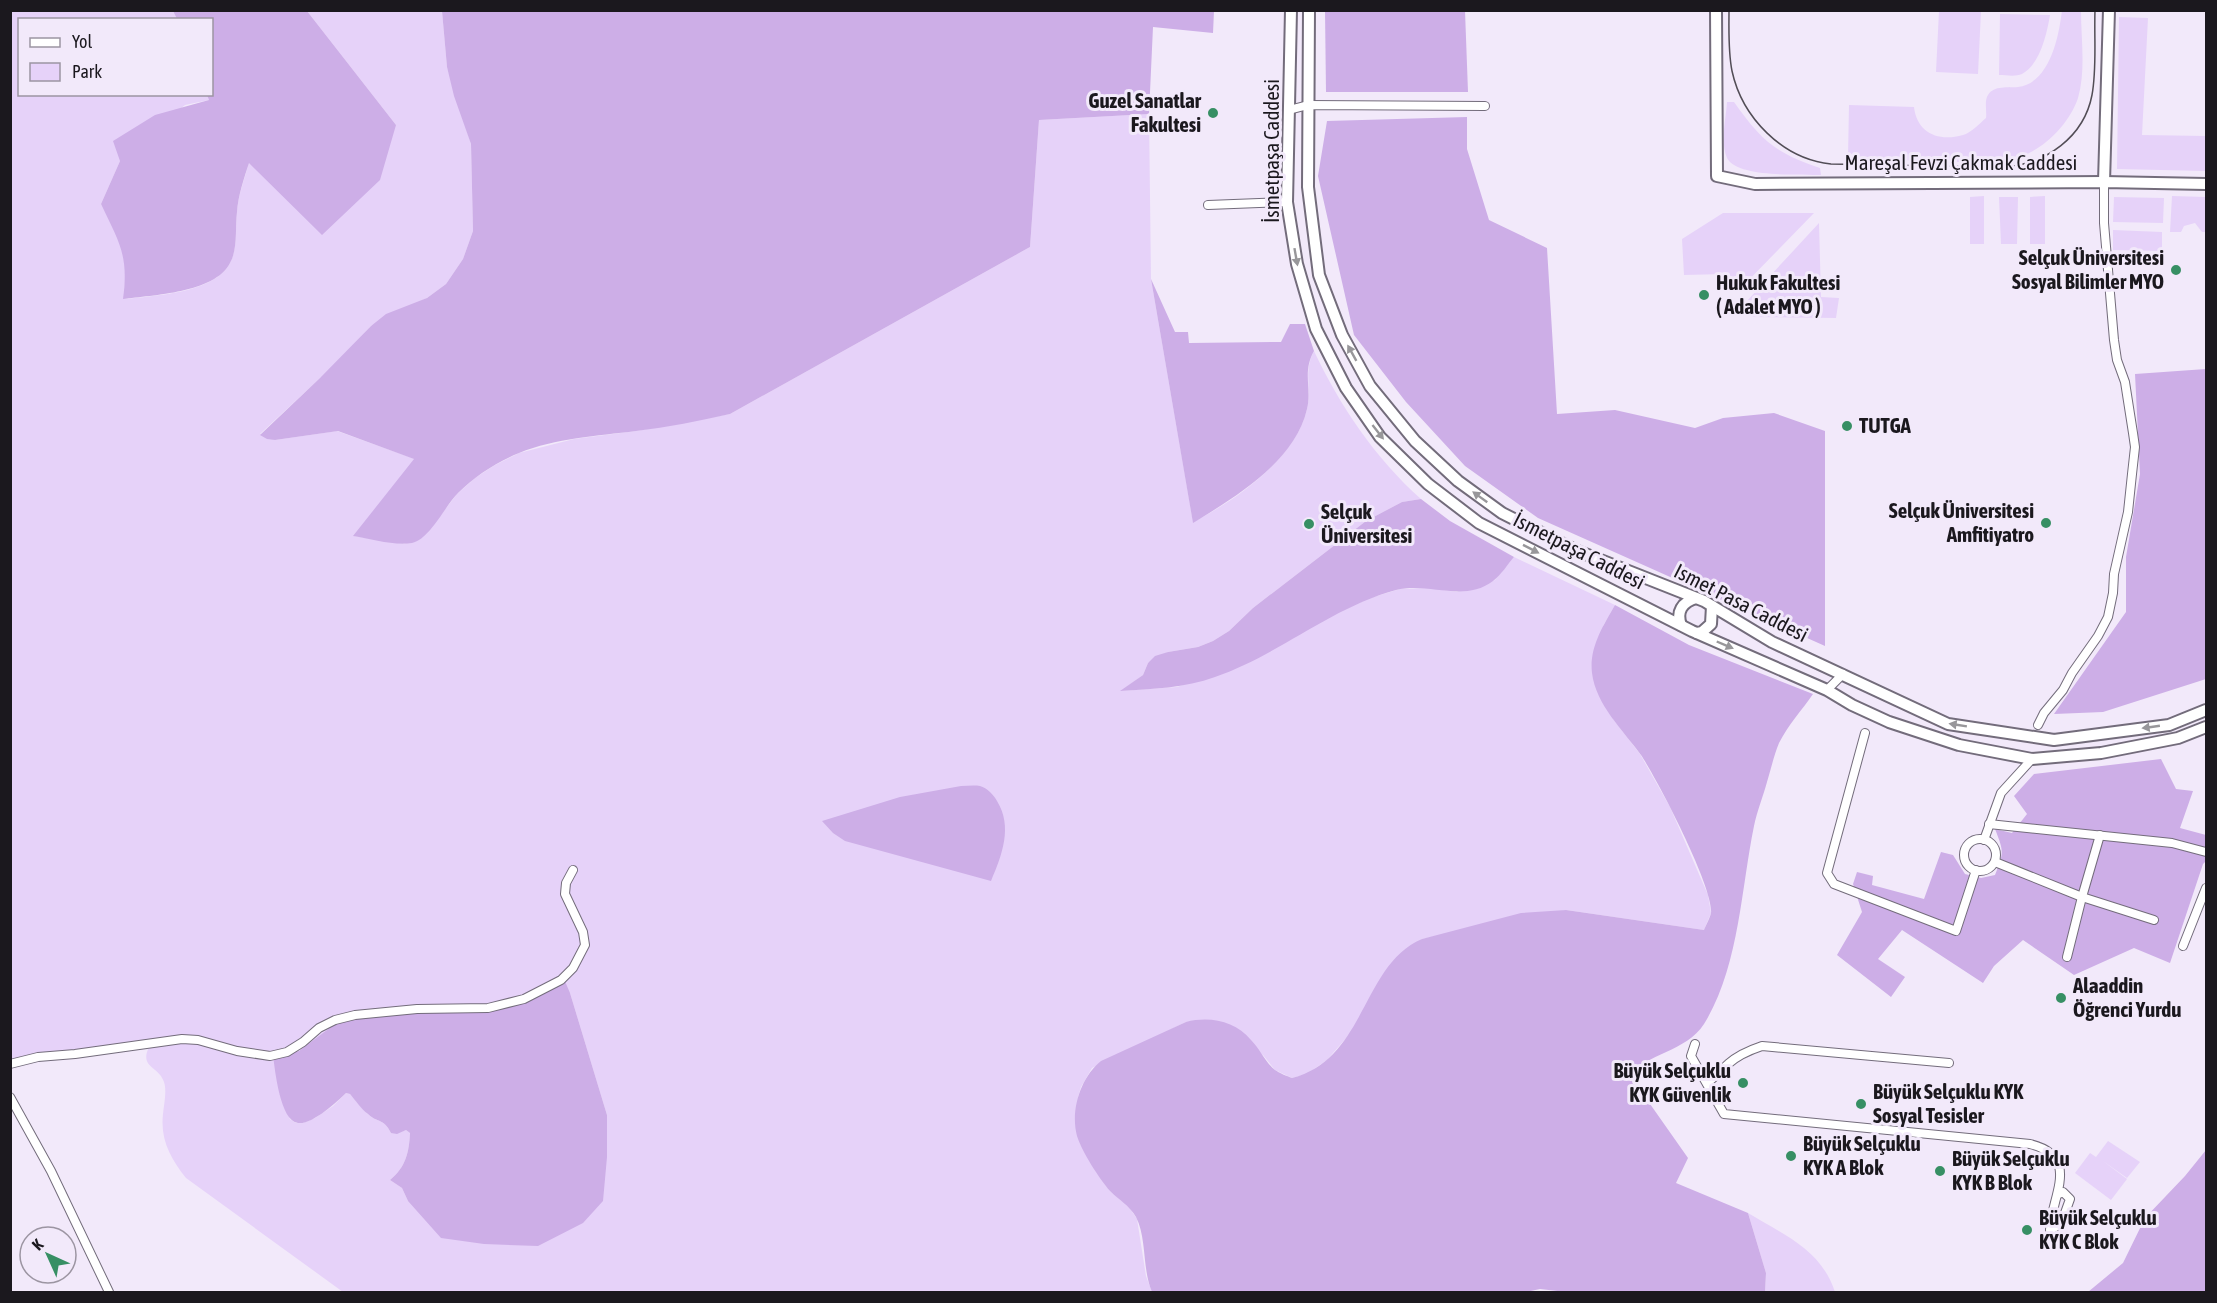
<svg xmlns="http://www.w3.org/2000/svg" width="2217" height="1303" viewBox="0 0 2217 1303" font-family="'Asap Condensed',sans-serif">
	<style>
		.green { fill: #e6d2f9; fill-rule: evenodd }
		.forest { fill: #cdaee7 }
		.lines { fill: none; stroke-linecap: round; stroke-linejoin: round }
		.street-casing { stroke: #736c7b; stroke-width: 10 }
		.secondary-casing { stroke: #736c7b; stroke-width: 14 }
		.street { stroke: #fff; stroke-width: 8 }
		.secondary { stroke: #fff; stroke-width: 10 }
		.tram { stroke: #524d56; stroke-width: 1.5 }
		.oneway { fill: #98979a }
		.poi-dot { fill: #378f64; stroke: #f2e9fa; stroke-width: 2 }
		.labels { text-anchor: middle; stroke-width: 6; stroke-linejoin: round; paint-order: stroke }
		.poi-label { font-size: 21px; font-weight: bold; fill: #1b181e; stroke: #f2e9fa; text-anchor: start }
		.street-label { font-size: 21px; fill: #1b181e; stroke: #f2e9fa }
	</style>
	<rect width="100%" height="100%" fill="#f2e9fa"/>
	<g class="green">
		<path d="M2062,10l19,1c0,28 5,59 -3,87 -8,24 -31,49 -56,58 -13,4 -26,4 -40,5 -45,3 -89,-2 -134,-4l1,-52 65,2c3,26 24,35 49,28 8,-2 16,-11 23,-17 1,-7 -2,-17 2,-23 6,-10 20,-7 30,-8 32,-4 41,-51 44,-77z"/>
		<path d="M10,11h163l4,8 -157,1v74h187l2,6 -24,5 -65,56 -19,43c9,18 21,37 24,57 2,13 -1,25 -1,38 29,-3 91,-6 106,-36 8,-15 5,-35 7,-51 1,-17 8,-34 12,-50l147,-37 -89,-114h135l5,56 24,77 2,87 -10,28 -17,25 -19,14 -56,28 -39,41 -72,67 15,6 62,-9 78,28 -61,77 50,8 22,-10 31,-40 18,-16 20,-13 24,-12 55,-14 62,-8 94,-17 300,-167 9,-127 110,-6 2,165 42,243c42,-21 103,-64 114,-113 5,-21 -4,-37 7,-58 26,55 61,107 107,148l-19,3 -36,19 -113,87 -24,23 -16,10 -15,6 -30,5 -20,11 -5,12 -22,16 56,-4 68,-24 94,-51 31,-14 30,-9 28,-1 29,4 38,-12 19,-23 101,48 -12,21 10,93 27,35 30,53 38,88 3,18 -7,17 -138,-20 -144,29 -42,41 -26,49 -27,31 -20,14 -15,4 -17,-8 -12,-15 -77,-33 -94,46 -11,19 -3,10 -2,26 4,21 22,36 8,11 19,16 8,12 9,57 6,16h-809l-157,-114c-15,-19 -26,-38 -23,-64 1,-10 4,-23 1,-32 -5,-16 -25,-14 -15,-35l-138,16zM570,993l37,122 -199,86 -6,-13 -12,-8c16,-13 19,-28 20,-47l-4,-3 -9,3h-6c-7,-15 -14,-10 -23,-19 -7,-6 -12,-13 -18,-20l-4,-1 -13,13 -18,12 -12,5h-7l-6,-4 -11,-27 14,-39 13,-6 36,-27 144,-9z"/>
		<polygon points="1939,11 1981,11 1978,74 1936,72"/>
		<path d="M2000,14l50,1c-3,18 -10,50 -28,59 -7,3 -16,1 -23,1z"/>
		<polygon points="2119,17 2148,18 2142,135 2206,136 2206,171 2117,169"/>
		<path d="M1727,102h7c27,38 41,51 86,66l1,7c-21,-1 -84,3 -94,-17 -7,-16 -1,-39 0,-56z"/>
		<polygon points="1984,196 1984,244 1970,244 1970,197"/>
		<polygon points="2045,196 2045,244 2030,244 2030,197"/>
		<polygon points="2172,196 2206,197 2206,232 2202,232 2195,223 2184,226 2181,232 2170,232"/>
		<polygon points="1999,197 2018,197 2017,244 2001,244"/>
		<polygon points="2114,197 2164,198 2163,223 2113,222"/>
		<polygon points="1723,213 1814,213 1740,289 1725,290 1727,280 1725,274 1684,275 1682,239"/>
		<polygon points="1819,223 1821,297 1839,298 1836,318 1751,317 1746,302"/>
		<polygon points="2113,230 2162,232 2162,251 2113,250"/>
		<polygon points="2108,1141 2140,1162 2127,1178 2103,1161 2127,1179 2111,1200 2075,1173 2090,1153 2096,1157"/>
		<path d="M1748,1213c36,22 73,36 87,79h-70l1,-19z"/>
	</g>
	<g class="forest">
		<path d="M173,11h134l89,114 -16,55 -58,55 -73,-72c-5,15 -11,33 -12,49 -2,16 1,37 -7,51 -15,30 -78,32 -107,36 6,-44 -4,-57 -22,-95l19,-43 -7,-20 42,-26 54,-15 -2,-5 5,-1v-74l-35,-1z"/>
		<path d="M442,11l772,-1v1l-1,22 -60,-6 -4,87 -110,6 -9,127 -300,167c-31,7 -62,13 -94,17 -39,5 -80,7 -117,22 -22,9 -44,23 -61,40 -13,13 -28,46 -46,50 -18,3 -40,-4 -59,-7l61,-77 -76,-28 -63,9 -8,-1 -7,-4 60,-57 51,-52 15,-12 41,-16 19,-14 17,-25 10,-28 -2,-87 -17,-48 -7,-29z"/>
		<polygon points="1325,11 1465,11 1468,92 1326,92"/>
		<polygon points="1467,117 1467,149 1489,220 1547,248 1557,414 1615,410 1695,428 1723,418 1774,413 1825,431 1825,646 1538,518 1465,466 1406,402 1354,335 1318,176 1327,121"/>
		<path d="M1151,279l24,53h13l1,11 92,-1 9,-18h15l9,27c-12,21 -2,37 -7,58 -12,53 -72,88 -114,114z"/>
		<polygon points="2206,369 2206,679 2103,712 2054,714 2126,612 2126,557 2140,474 2135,374"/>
		<path d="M1421,499l29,22 64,36c-6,7 -13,18 -21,24 -29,22 -64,1 -97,9 -66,18 -117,65 -181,87 -30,11 -63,12 -95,14l23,-16 5,-12 7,-7 13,-4 30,-5 15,-6 16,-10 24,-23 113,-87 36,-19z"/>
		<path d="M1615,605l74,40 124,49c-11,16 -25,31 -34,49 -5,12 -8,26 -12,39 -4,15 -10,29 -13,44 -13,63 -15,142 -50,198 -18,28 -57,29 -77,53l9,7 52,74 -12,25 72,30 18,60 -1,19h-199l-26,-3 -14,3h-374c-10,-23 -5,-54 -16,-75 -7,-12 -17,-17 -26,-26 -11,-13 -28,-39 -33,-55 -7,-26 4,-59 24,-75l85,-39c24,-6 49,-1 65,18 9,9 14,22 24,30 4,3 12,6 17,8 74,-19 70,-114 130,-139l99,-26 45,-3 138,20c2,-5 6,-12 7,-17 3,-25 -54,-134 -70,-158 -18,-25 -45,-50 -49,-82 -3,-25 11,-47 23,-68z"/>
		<path d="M2161,759l15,30 17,2 -13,37 26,7v26l-3,3 -33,99 -36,-15 -60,27 -51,-35 -29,26 -11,17 -81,-53 -24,29 27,18 -14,20 -54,-42 25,-43 -9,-28 4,-12 16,4 -1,9 52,14 17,-47 12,3 12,19 16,4 14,-3c9,-23 9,-23 0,-46l17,4 15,-19 -13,-18 20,-22z"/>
		<path d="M961,786c6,0 13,-1 19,0 7,2 14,9 17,15 16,26 5,54 -6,80l-146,-40 -12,-8 -11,-12 78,-24z"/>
		<path d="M564,979l6,14 37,122v42l-4,44 -20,22 -45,23 -54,-2 -43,-6 -33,-37 -6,-13 -12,-8c16,-13 19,-28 20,-47l-4,-3 -9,4 -6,-1c-7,-15 -14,-10 -23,-19 -7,-5 -12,-13 -18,-20l-4,-1c-9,9 -34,32 -48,30 -18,-2 -23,-53 -25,-68l26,-4 32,-24 24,-13 131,-3c29,-4 52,-18 78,-32z"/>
		<polygon points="2206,1150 2206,1292 2088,1292 2123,1263 2145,1218 2185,1176"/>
	</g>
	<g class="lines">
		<defs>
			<g id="street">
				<polyline points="1289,110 1308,105 1485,106"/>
				<polyline points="1208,205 1287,202"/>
				<polyline points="1827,690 1843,674"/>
				<polyline points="2038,725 2044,713 2063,690 2072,673 2098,636 2108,617 2113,593 2114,574 2128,512 2132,474 2135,447 2133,433 2125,382 2117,360 2114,340 2104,223 2104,182"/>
				<polyline points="1865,733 1827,873 1834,884 1956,931 1976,870"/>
				<polyline points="1989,824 2172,843 2206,852"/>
				<circle cx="1980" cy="855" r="16"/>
				<polyline points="1984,840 2001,793 2032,759"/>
				<polyline points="1995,862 2082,897 2154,920"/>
				<polyline points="2183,946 2206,888"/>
				<polyline points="2067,957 2082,897 2100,835"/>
				<path d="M1695,1044l-4,12 33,58 306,30c52,13 21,52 20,86l11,-6 9,-25 -7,-7 -4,2"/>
				<polyline points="10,1064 38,1057 75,1054 182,1039 198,1040 237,1051 270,1056 287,1052 303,1042 319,1028 335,1020 355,1015 417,1009 488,1008 524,999 561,980 573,968 585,945 583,932 565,894 566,883 573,870"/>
				<path d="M1707,1083c8,-6 14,-13 21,-19 10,-9 22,-14 34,-18l187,17"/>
				<polyline points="10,1097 51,1171 109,1292"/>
			</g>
			<g id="secondary">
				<polyline points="1291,10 1287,202 1297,264 1316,329 1346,388 1380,437 1428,484 1479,523 1692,631 1827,690 1852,705 1889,722 1959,745 2032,759 2101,753 2178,738 2206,727"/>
				<polyline points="1309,10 1308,187 1319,275 1342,335 1370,386 1415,441 1458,481 1502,513 1575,550 1704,601 1772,642 1948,724 2054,740 2169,725 2206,710"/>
				<polyline points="1716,10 1717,176 1755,184 2104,182 2206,184"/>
				<polyline points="2104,182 2109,10"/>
				<path d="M1681,625c-5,-13 1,-23 15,-27"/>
				<polyline points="1697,633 1702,632 1711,624 1712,606"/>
			</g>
		</defs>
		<use href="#street" class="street-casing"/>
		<use href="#secondary" class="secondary-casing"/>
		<use href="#street" class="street"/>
		<use href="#secondary" class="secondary"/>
		<path class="tram" d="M1729,10c0,20 -1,41 3,61 10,46 50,88 99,93l174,3c41,-3 79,-30 87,-72 5,-27 2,-57 3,-85"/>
	</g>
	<defs><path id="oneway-solid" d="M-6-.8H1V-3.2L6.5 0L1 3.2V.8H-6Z" transform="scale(1.5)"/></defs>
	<g class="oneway">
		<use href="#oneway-solid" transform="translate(1296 257) rotate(80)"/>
		<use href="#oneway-solid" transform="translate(1352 353) rotate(-119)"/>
		<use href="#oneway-solid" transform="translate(1378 432) rotate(52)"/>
		<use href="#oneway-solid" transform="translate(1480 497) rotate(-144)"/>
		<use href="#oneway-solid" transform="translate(1531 549) rotate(27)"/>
		<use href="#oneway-solid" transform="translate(1725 645) rotate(23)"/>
		<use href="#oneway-solid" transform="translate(1958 725) rotate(-171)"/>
		<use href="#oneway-solid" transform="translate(2151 727) rotate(172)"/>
	</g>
	<g class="poi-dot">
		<circle cx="1213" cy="113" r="6"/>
		<circle cx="2176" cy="270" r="6"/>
		<circle cx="1704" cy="295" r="6"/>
		<circle cx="1847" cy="426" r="6"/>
		<circle cx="2046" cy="523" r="6"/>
		<circle cx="1309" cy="524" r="6"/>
		<circle cx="2061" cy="998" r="6"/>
		<circle cx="1743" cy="1083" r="6"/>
		<circle cx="1861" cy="1104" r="6"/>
		<circle cx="1791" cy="1156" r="6"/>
		<circle cx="1940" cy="1171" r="6"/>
		<circle cx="2027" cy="1230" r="6"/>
	</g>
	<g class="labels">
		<g class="poi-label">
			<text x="1201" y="108" text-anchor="end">Guzel Sanatlar<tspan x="1201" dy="24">Fakultesi</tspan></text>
			<text x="2164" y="265" text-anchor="end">Selçuk Üniversitesi<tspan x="2164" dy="24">Sosyal Bilimler MYO</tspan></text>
			<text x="1716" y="290">Hukuk Fakultesi<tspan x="1716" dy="24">( Adalet MYO )</tspan></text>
			<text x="1859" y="433">TUTGA</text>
			<text x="2034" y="518" text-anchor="end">Selçuk Üniversitesi<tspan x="2034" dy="24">Amfitiyatro</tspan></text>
			<text x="1321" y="519">Selçuk<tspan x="1321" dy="24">Üniversitesi</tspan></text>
			<text x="2073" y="993">Alaaddin<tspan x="2073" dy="24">Öğrenci Yurdu</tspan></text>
			<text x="1731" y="1078" text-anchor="end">Büyük Selçuklu<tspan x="1731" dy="24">KYK Güvenlik</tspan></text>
			<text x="1873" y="1099">Büyük Selçuklu KYK<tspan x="1873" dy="24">Sosyal Tesisler</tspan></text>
			<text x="1803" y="1151">Büyük Selçuklu<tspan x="1803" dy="24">KYK A Blok</tspan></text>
			<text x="1952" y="1166">Büyük Selçuklu<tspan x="1952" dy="24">KYK B Blok</tspan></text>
			<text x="2039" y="1225">Büyük Selçuklu<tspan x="2039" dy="24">KYK C Blok</tspan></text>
		</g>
		<g class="street-label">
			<text transform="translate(1272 151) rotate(-90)" y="7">İsmetpaşa Caddesi</text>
			<text x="1961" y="170">Mareşal Fevzi Çakmak Caddesi</text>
			<text transform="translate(1579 551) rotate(27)" y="7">İsmetpaşa Caddesi</text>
			<text transform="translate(1741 603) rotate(27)" y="7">Ismet Pasa Caddesi</text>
		</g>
	</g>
	<rect width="2217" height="1303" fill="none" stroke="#1b181e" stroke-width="24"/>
	<rect x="18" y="18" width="195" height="78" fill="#f2e9fa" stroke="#9c95a2" stroke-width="1.5"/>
	<rect x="30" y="38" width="30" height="9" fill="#ffffff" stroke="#9c95a2" stroke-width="1.5"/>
	<text x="72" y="48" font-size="18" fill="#1b181e">Yol</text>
	<rect x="30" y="63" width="30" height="18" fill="#e6d2f9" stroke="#9c95a2" stroke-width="1.5"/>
	<text x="72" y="78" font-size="18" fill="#1b181e">Park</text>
	<g transform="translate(48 1255) rotate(315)"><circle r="28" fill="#f2e9fa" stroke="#9c95a2" stroke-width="1.5"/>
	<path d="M0-4.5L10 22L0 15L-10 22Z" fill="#378f64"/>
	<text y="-9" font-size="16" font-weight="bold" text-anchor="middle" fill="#1b181e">K</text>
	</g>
</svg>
